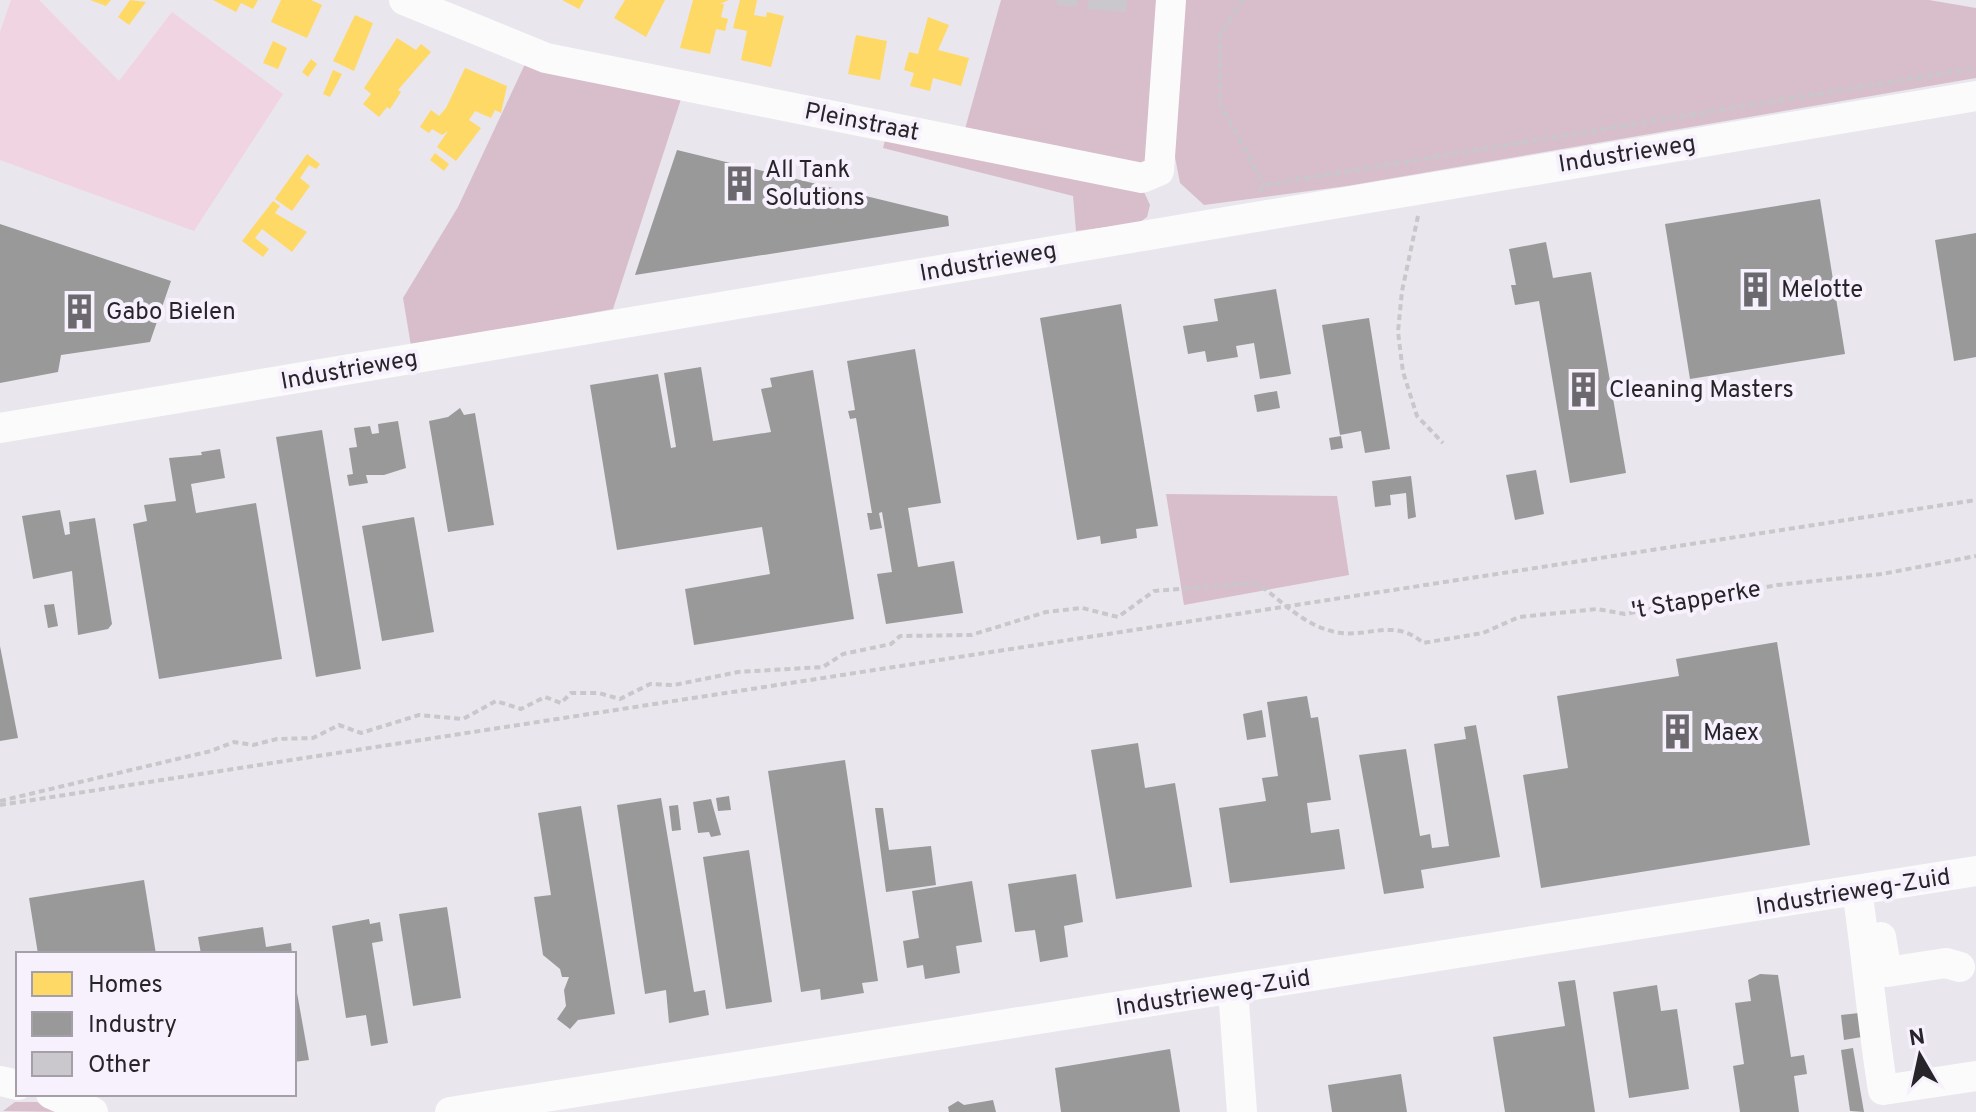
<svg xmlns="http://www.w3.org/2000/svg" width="1976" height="1112" viewBox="0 0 1976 1112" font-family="Overpass,sans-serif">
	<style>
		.green { fill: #f0d4e2 }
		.forest { fill: #d8becb }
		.homes { fill: #ffd966 }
		.industry { fill: #999 }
		.building { fill: #cbc8cd }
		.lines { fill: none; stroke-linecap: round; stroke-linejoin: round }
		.path { stroke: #c8c7ca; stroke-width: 4; stroke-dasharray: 6 4; stroke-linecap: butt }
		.minor { stroke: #fcfbfc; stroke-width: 30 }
		.labels { text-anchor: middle; stroke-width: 8; stroke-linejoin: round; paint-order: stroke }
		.street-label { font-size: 24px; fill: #27252a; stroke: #f7f1fe }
		.poi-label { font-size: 24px; fill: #27252a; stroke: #f7f1fe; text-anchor: start }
	</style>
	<rect width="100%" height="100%" fill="#eae6ed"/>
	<polygon class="green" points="11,0 39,0 119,81 172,12 283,94 194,231 0,160 0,32"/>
	<g class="forest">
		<polygon points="1001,0 1160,0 1149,160 1142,167 963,136"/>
		<polygon points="1185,0 1929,0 1976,8 1976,78 1347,186 1204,205 1180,183 1173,147"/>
		<polygon points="525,64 682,96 613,309 411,346 403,298 458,207"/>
		<polygon points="886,136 1144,192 1150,205 1147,217 1139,223 1076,231 1073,196 883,148"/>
		<polygon points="1166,494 1337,496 1349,575 1184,605"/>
		<polygon points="15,1102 37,1102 64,1112 3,1111"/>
	</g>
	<g class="homes">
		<polygon points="90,0 111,0 106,6"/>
		<polygon points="130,0 146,2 129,25 118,17"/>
		<polygon points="213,0 258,0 253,9 241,3 236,12"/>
		<polygon points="281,0 311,0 322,5 307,38 271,22"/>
		<polygon points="562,0 584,0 579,9"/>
		<polygon points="625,0 665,0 646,37 614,18"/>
		<polygon points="693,0 729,0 720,4 724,4 721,17 728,19 725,31 716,29 710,54 680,48"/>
		<polygon points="740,0 757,0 754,15 766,17 767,12 784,16 771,67 741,60 747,31 733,28"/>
		<polygon points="355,15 373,23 354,71 333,61"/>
		<polygon points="928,17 949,25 938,50 969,58 961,86 933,78 930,91 910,86 914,73 904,70 909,52 918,54"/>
		<polygon points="856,35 887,41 880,80 848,74"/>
		<polygon points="397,38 416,50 421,44 431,52 398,90 401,92 390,109 387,107 379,117 363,104 371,94 364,88"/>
		<polygon points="273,41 287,48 278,69 263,63"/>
		<polygon points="311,59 317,64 308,77 302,72"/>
		<polygon points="465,68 507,86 501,113 495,110 491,118 475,111 469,120 481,128 456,161 437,147 448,131 442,135 432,129 429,133 420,127 431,110 439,116 446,108"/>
		<polygon points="333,70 342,74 330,97 323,94"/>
		<polygon points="435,153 449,164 444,171 430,160"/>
		<polygon points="307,154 320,164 316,169 309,165 300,178 310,186 292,211 275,199"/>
		<polygon points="273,201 280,206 275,213 307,232 292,252 262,229 255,238 269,249 263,257 242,241"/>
	</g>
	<g class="industry">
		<polygon points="677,150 948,216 949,226 635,275"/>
		<polygon points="1820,199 1845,354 1690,379 1665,224"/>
		<polygon points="0,224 171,281 150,342 61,355 58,372 0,383"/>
		<polygon points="1976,233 1976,357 1954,361 1935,240"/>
		<polygon points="1546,242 1553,278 1591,272 1626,473 1570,483 1539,301 1515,305 1511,285 1516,285 1509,249"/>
		<polygon points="1276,289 1291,374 1260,379 1254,343 1236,346 1238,357 1207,362 1205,351 1188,354 1183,326 1218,321 1214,299"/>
		<polygon points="1121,304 1158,526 1136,529 1137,538 1101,544 1100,536 1077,540 1040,318"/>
		<polygon points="1369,318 1390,449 1365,453 1361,431 1340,435 1322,325"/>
		<polygon points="915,349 941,503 908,508 918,567 954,561 963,613 886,624 877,574 892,572 882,512 879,513 882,528 870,530 867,513 872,513 856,418 850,419 848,411 855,410 847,361"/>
		<polygon points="701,367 713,441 771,432 761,389 772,387 770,378 813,370 854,619 694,645 685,589 770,574 762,527 617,550 590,385 658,374 671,448 676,447 664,373"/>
		<polygon points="1277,391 1280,408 1257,412 1254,395"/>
		<polygon points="460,408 464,415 475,413 494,525 448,532 429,421 448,417"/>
		<polygon points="398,421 406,468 384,475 366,475 368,483 349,486 347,475 353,474 349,448 357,447 354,428 370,426 372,434 379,433 378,424"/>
		<polygon points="322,430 361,669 316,677 276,437"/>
		<polygon points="1341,436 1343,448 1331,450 1329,438"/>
		<polygon points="220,449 225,478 191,484 196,513 256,503 282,659 159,679 133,524 147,521 144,505 176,501 169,458 202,455 201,452"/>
		<polygon points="1536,470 1544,514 1515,520 1506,475"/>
		<polygon points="1411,476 1416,517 1408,519 1406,493 1390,495 1391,505 1375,507 1372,481"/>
		<polygon points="60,510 65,535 70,534 69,522 95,518 112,624 108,629 78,635 72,571 33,579 22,516"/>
		<polygon points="414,517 434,632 382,641 362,526"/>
		<polygon points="54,604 58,626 48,628 44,605"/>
		<polygon points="1777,642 1810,845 1541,888 1523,775 1568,768 1557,696 1679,676 1676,659"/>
		<polygon points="0,646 18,738 0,741"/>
		<polygon points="1307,696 1311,718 1318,717 1331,800 1307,803 1311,833 1339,829 1345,869 1230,883 1219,808 1266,801 1262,778 1278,776 1267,702"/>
		<polygon points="1262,710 1266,737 1247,740 1243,714"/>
		<polygon points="1476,725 1500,857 1421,870 1424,888 1384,894 1359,755 1406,749 1420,836 1430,834 1432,848 1449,846 1434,744 1466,739 1464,727"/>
		<polygon points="1138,743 1145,788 1175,783 1192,887 1116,899 1091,750"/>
		<polygon points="845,760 878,981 862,983 864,993 821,1000 820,989 801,992 768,771"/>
		<polygon points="729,796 731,810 718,811 716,798"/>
		<polygon points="661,798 694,992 705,990 709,1015 669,1023 666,990 645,994 617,805"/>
		<polygon points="711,799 721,835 711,837 709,832 698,833 693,802"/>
		<polygon points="678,805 681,830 672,831 669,806"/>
		<polygon points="581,806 615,1014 578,1020 570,1029 557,1019 566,1006 564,990 569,977 562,977 560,969 543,955 534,897 551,895 538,813"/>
		<polygon points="875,808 883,808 889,850 931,846 936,885 886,892"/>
		<polygon points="749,850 772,1002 726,1009 703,857"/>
		<polygon points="1076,874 1083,922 1064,926 1068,957 1040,962 1035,930 1015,932 1008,884"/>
		<polygon points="144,880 156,954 38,954 29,898"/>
		<polygon points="972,881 982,942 956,946 960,973 925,979 923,965 907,968 903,941 919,938 912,891"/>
		<polygon points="447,907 461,998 413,1006 399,914"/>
		<polygon points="369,919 370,924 380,922 383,941 372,943 388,1043 371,1046 366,1015 346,1018 332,926"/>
		<polygon points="263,927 266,947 291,943 292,954 201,954 198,937"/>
		<polygon points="1760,974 1778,975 1791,1057 1804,1055 1807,1074 1794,1076 1799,1112 1740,1112 1733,1066 1744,1064 1735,1003 1751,1001 1748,980"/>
		<polygon points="294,976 309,1060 294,1062"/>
		<polygon points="1575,980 1595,1112 1505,1112 1493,1037 1565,1026 1558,982"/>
		<polygon points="1657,985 1661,1011 1677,1009 1689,1089 1629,1098 1613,992"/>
		<polygon points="1859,1013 1862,1037 1844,1040 1841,1015"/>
		<polygon points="1853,1048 1864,1112 1850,1111 1841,1050"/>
		<polygon points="1170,1049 1180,1112 1061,1112 1055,1068"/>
		<polygon points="1401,1074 1407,1112 1332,1112 1328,1085"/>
		<polygon points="993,1100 996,1112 949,1112 948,1107 958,1101 964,1105"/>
	</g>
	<g class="building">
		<polygon points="1057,0 1077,0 1076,7 1057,5"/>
		<polygon points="1089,0 1127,0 1126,12 1088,9"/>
	</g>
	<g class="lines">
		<g class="path">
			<polyline points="1243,0 1220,34 1220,104 1264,185"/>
			<polyline points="1259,192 1264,185 1976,68"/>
			<polyline points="1418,216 1402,291 1398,332 1403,372 1417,416 1443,443"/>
			<path d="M0,801l211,-50 23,-9 19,3 24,-6 36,-1 26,-13 22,8 58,-18 44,4 33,-18 25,8 24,-12 16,6 10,-10h28l21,6 30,-15 24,1 64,-13 85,-5 20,-13 48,-10 9,-8 71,-1 75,-23 36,-4 36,9 36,-26 103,-8c26,19 46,42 78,49 32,7 59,-15 88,11l60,-10 36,-16 78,-8 28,5 152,-29 105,-11 94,-18"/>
			<polyline points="0,805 1976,500"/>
		</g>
		<g class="minor">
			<polyline points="404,0 546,58 1142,178 1159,171 1171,0"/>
			<polyline points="0,428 1976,96"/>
			<path d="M1857,890c10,67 15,133 26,200l93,-14"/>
			<polyline points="1881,937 1887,972 1946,963 1960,967"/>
			<polyline points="1233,989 1242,1112"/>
			<polyline points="0,1081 18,1085"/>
			<polyline points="51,1094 93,1112"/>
			<polyline points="450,1112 1976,871"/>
		</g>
	</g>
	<defs>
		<symbol id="building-bare" viewBox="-9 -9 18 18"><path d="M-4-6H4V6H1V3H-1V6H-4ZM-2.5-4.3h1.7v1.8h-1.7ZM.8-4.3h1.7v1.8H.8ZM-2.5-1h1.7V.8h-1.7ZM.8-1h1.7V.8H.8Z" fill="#6b696e" stroke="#f7f1fe" stroke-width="2.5" paint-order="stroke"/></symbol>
	</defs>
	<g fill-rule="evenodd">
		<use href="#building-bare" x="714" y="158" width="51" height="51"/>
		<use href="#building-bare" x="1730" y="264" width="51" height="51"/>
		<use href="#building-bare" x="54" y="286" width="51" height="51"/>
		<use href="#building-bare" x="1558" y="364" width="51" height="51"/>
		<use href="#building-bare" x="1652" y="706" width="51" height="51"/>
	</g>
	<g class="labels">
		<g class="street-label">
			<text transform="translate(862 121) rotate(11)" y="8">Pleinstraat</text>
			<text transform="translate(1627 153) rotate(-9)" y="8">Industrieweg</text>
			<text transform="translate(988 261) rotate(-10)" y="8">Industrieweg</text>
			<text transform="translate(349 369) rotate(-10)" y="8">Industrieweg</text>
			<text transform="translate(1696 599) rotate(-10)" y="8">'t Stapperke</text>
			<text transform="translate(1853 891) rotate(-9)" y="8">Industrieweg-Zuid</text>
			<text transform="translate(1213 992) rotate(-9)" y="8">Industrieweg-Zuid</text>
		</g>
		<g class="poi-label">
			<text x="765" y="177">All Tank<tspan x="765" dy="28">Solutions</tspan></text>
			<text x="1781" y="297">Melotte</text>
			<text x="106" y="319">Gabo Bielen</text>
			<text x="1609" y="397">Cleaning Masters</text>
			<text x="1703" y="740">Maex</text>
		</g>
	</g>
	<rect x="16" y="952" width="280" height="144" fill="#f7f1fe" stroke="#a49fa9" stroke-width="2"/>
	<rect x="32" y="972" width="40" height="24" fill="#ffd966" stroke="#a49fa9" stroke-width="2"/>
	<text x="88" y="992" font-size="24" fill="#27252a">Homes</text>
	<rect x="32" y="1012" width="40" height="24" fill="#999999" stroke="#a49fa9" stroke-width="2"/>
	<text x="88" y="1032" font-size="24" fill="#27252a">Industry</text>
	<rect x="32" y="1052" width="40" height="24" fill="#cbc8cd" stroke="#a49fa9" stroke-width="2"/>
	<text x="88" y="1072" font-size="24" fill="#27252a">Other</text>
	<g transform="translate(1920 1056) rotate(351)" stroke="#f7f1fe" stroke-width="6" paint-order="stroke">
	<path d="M0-6L14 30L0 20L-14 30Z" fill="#27252a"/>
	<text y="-12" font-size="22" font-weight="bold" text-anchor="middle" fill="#27252a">N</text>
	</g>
</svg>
